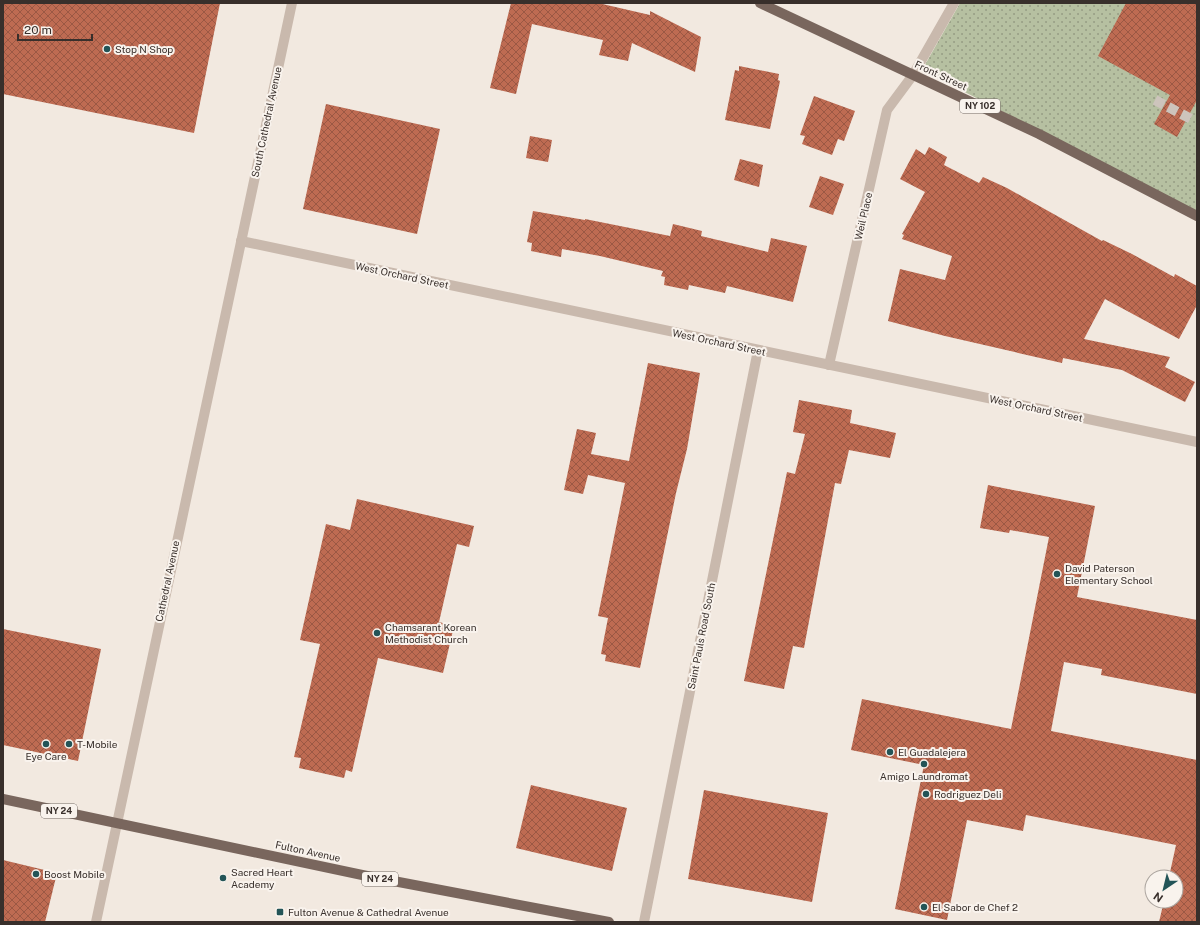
<svg xmlns="http://www.w3.org/2000/svg" width="1200" height="925" viewBox="0 0 1200 925" font-family="'Public Sans',sans-serif">
	<style>
		.grass { fill: url(#grass-dots) }
		.building { fill: url(#building-cross-hatch) }
		.lines { fill: none; stroke-linecap: round; stroke-linejoin: round }
		.minor-tunnel { stroke: #cdc4bc; stroke-width: 10; stroke-dasharray: 10 5; stroke-linecap: butt }
		.minor { stroke: #c9b9ad; stroke-width: 10 }
		.major { stroke: #79665d; stroke-width: 10 }
		.poi-dot { fill: #235457; stroke: #f9f3ed; stroke-width: 1.5 }
		.labels { text-anchor: middle; stroke-width: 4; stroke-linejoin: round; paint-order: stroke }
		.shield { fill: #f9f3ed; stroke: #726a65; stroke-width: 1 }
		.shield-label { font-size: 9px; font-weight: bold; fill: #382f2b }
		.poi-label { font-size: 10px; fill: #382f2b; stroke: #f9f3ed; text-anchor: start }
		.street-label { font-size: 10px; fill: #382f2b; stroke: #f9f3ed }
	</style>
	<defs>
		<pattern id="grass-dots" width="8" height="8" patternUnits="userSpaceOnUse"><rect width="8" height="8" fill="#b6c0a1"/><path d="M2 2h.1M6 6h.1" fill="none" stroke="#959c83" stroke-width="1.8" stroke-linecap="round"/></pattern>
		<pattern id="building-cross-hatch" width="8" height="8" patternUnits="userSpaceOnUse"><rect width="8" height="8" fill="#be6b52"/><path d="M0 0l8 8M0 8l8-8" fill="none" stroke="#9b5844"/></pattern>
	</defs>
	<rect width="100%" height="100%" fill="#f2e9e0"/>
	<polygon class="grass" points="960,3 1197,3 1197,212 922,70"/>
	<g class="building">
		<polygon points="3,3 220,3 194,133 3,94"/>
		<polygon points="511,3 598,3 650,15 650,11 701,37 695,72 632,43 628,61 599,55 603,40 532,24 516,94 490,88"/>
		<polygon points="1126,3 1197,3 1197,100 1177,137 1154,124 1170,95 1098,56"/>
		<polygon points="739,66 779,74 778,80 780,81 770,129 725,120 735,70 739,71"/>
		<polygon points="814,96 855,111 844,141 838,139 832,155 802,144 805,136 800,135"/>
		<polygon points="326,104 440,129 417,234 303,209"/>
		<polygon points="530,136 552,140 548,162 526,158"/>
		<polygon points="929,147 947,157 944,165 979,183 983,177 1007,188 1102,241 1103,240 1132,254 1174,277 1175,274 1197,286 1197,305 1179,339 1105,299 1084,339 1170,357 1165,367 1195,382 1185,402 1122,370 1063,358 1062,363 945,336 888,321 900,269 945,280 952,256 902,239 904,235 902,234 925,192 900,179 916,149 925,155"/>
		<polygon points="740,159 763,165 759,187 734,180"/>
		<polygon points="820,176 844,184 833,215 809,207"/>
		<polygon points="533,211 585,220 585,219 670,236 673,224 702,231 701,236 768,252 771,238 807,246 793,302 727,286 725,293 689,285 688,290 664,285 665,277 661,276 663,271 600,256 562,249 561,257 531,251 532,243 527,242"/>
		<polygon points="648,363 700,373 687,449 676,493 640,668 605,661 606,655 601,654 608,618 598,616 625,483 588,475 583,494 564,490 577,429 596,433 591,454 629,461"/>
		<polygon points="799,400 852,410 850,423 896,433 890,458 849,450 841,484 835,483 804,648 793,646 784,689 744,681 787,472 795,474 805,434 793,432"/>
		<polygon points="988,485 1095,506 1077,597 1197,620 1197,694 1101,675 1102,669 1064,662 1051,731 1197,760 1197,922 1159,922 1164,901 1176,901 1176,877 1169,877 1176,845 1026,815 1023,831 967,820 947,920 895,909 924,765 851,750 862,699 1011,729 1049,537 1010,530 1009,533 980,528"/>
		<polygon points="357,499 474,526 469,547 457,544 439,622 454,626 443,673 378,658 352,772 346,770 344,778 299,768 301,758 294,757 320,644 300,640 326,524 350,530"/>
		<polygon points="3,629 101,649 78,761 3,745"/>
		<polygon points="531,785 627,808 612,871 516,848"/>
		<polygon points="704,790 828,813 812,902 688,879"/>
		<polygon points="3,860 57,873 45,922 3,922"/>
	</g>
	<g class="lines">
		<polyline class="minor-tunnel" points="1155,100 1191,119"/>
		<g class="minor">
			<polyline points="241,241 1197,442"/>
			<polyline points="829,365 887,110 913,75 954,3"/>
			<polyline points="96,922 292,3"/>
			<polyline points="644,922 758,350"/>
		</g>
		<g class="major">
			<polyline points="760,3 1039,134 1197,216"/>
			<polyline points="3,799 367,876 609,922"/>
		</g>
	</g>
	<g class="poi-dot">
		<circle cx="107" cy="49" r="4"/>
		<circle cx="1057" cy="574" r="4"/>
		<circle cx="377" cy="633" r="4"/>
		<circle cx="46" cy="744" r="4"/>
		<circle cx="69" cy="744" r="4"/>
		<circle cx="890" cy="752" r="4"/>
		<circle cx="924" cy="764" r="4"/>
		<circle cx="926" cy="794" r="4"/>
		<circle cx="36" cy="874" r="4"/>
		<circle cx="223" cy="878" r="4"/>
		<circle cx="924" cy="907" r="4"/>
		<rect x="276" y="908" width="8" height="8" rx="2"/>
	</g>
	<g class="labels">
		<g class="shield">
			<rect x="960" y="99" width="40" height="14" rx="3"/>
			<rect x="41" y="804" width="36" height="14" rx="3"/>
			<rect x="362" y="872" width="36" height="14" rx="3"/>
		</g>
		<g class="shield-label">
			<text x="980" y="109">NY 102</text>
			<text x="59" y="814">NY 24</text>
			<text x="380" y="882">NY 24</text>
		</g>
		<g class="poi-label">
			<text x="115" y="53">Stop N Shop</text>
			<text x="1065" y="572">David Paterson<tspan x="1065" dy="12">Elementary School</tspan></text>
			<text x="385" y="631">Chamsarant Korean<tspan x="385" dy="12">Methodist Church</tspan></text>
			<text x="77" y="748">T-Mobile</text>
			<text x="898" y="756">El Guadalejera</text>
			<text x="46" y="760" text-anchor="middle">Eye Care</text>
			<text x="924" y="780" text-anchor="middle">Amigo Laundromat</text>
			<text x="934" y="798">Rodriguez Deli</text>
			<text x="231" y="876">Sacred Heart<tspan x="231" dy="12">Academy</tspan></text>
			<text x="44" y="878">Boost Mobile</text>
			<text x="932" y="911">El Sabor de Chef 2</text>
			<text x="288" y="916">Fulton Avenue &amp; Cathedral Avenue</text>
		</g>
		<g class="street-label">
			<text transform="translate(941 75) rotate(25)" y="4">Front Street</text>
			<text transform="translate(266 122) rotate(-78)" y="4">South Cathedral Avenue</text>
			<text transform="translate(863 216) rotate(-77)" y="4">Weil Place</text>
			<text transform="translate(402 275) rotate(12)" y="4">West Orchard Street</text>
			<text transform="translate(719 342) rotate(12)" y="4">West Orchard Street</text>
			<text transform="translate(1036 408) rotate(12)" y="4">West Orchard Street</text>
			<text transform="translate(167 581) rotate(-78)" y="4">Cathedral Avenue</text>
			<text transform="translate(701 636) rotate(-79)" y="4">Saint Pauls Road South</text>
			<text transform="translate(308 851) rotate(12)" y="4">Fulton Avenue</text>
		</g>
	</g>
	<rect width="1200" height="925" fill="none" stroke="#382f2b" stroke-width="8"/>
	<g transform="translate(1164 889) rotate(215)"><circle r="19" fill="#f9f3ed" stroke="#aca59f"/>
	<path d="M0-3L7 15L0 10L-7 15Z" fill="#235457"/>
	<text y="-6" font-size="11" font-weight="bold" text-anchor="middle" fill="#382f2b">N</text>
	</g>
	<path d="M18 34v6h74v-6" fill="none" stroke="#382f2b" stroke-width="2"/>
	<text x="24" y="34" font-size="12" fill="#382f2b" stroke="#f9f3ed" stroke-width="3" paint-order="stroke">20 m</text>
</svg>
